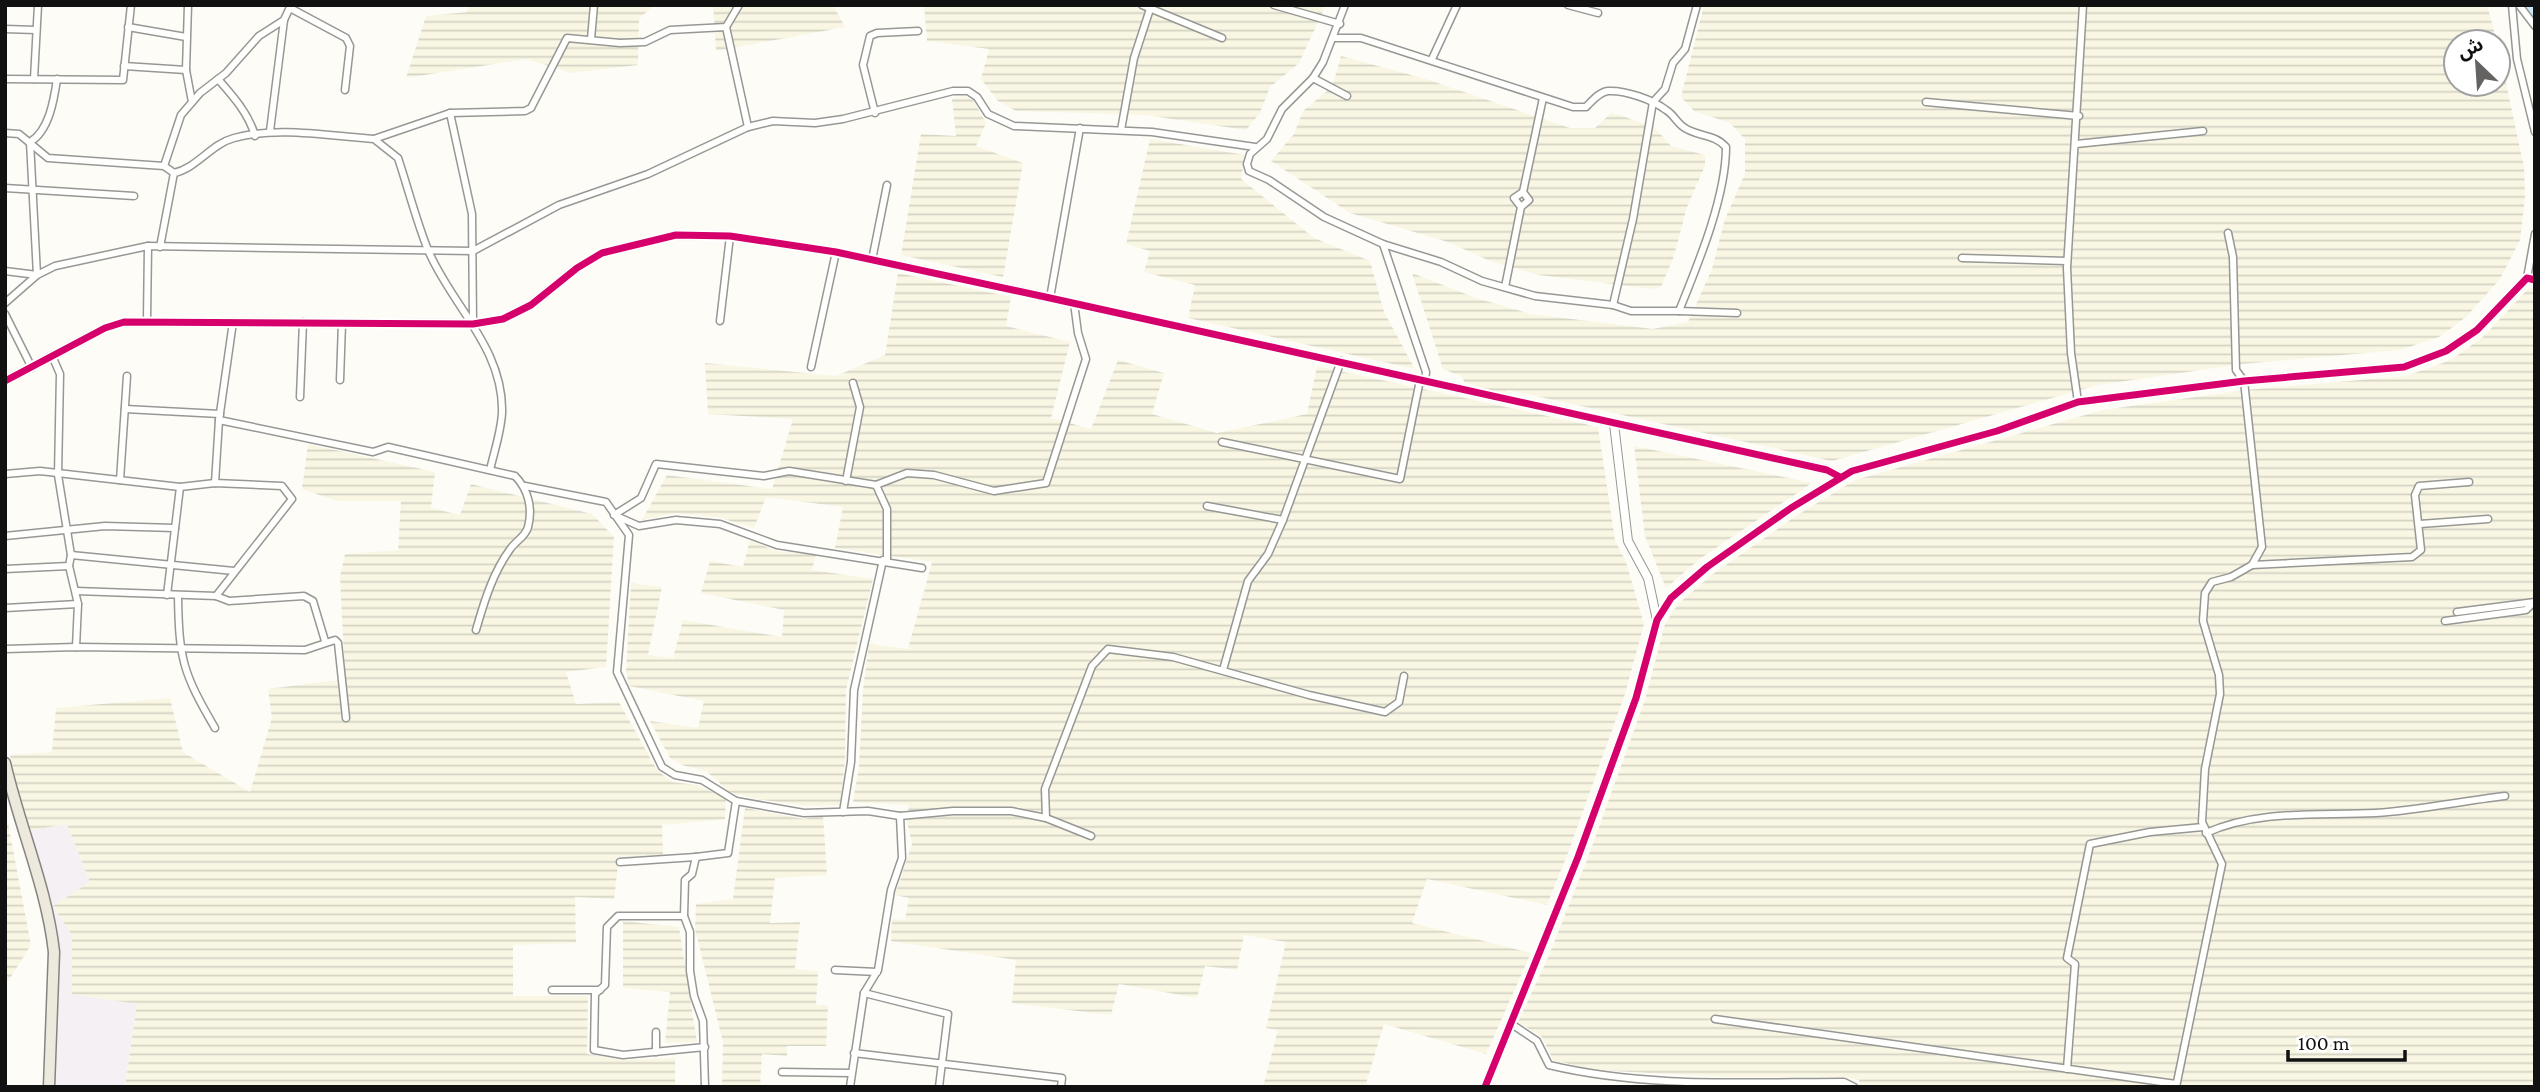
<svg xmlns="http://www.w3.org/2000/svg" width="2540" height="1092" viewBox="0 0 2540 1092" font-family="'Crimson Pro','Noto Sans Arabic',serif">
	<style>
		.industrial { fill: #f5f0f3 }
		.farmland { fill: url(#farmland-rules) }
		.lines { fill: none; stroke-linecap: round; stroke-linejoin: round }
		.canal { stroke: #cde8f7; stroke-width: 8 }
		.minor-casing { stroke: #979795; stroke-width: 9 }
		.tertiary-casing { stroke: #979795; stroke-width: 10 }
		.primary-casing { stroke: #858482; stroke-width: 13 }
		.minor { stroke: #fffffe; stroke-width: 6 }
		.tertiary { stroke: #fffffe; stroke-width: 8 }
		.primary { stroke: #ede9dc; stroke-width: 10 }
		.cycleway-casing { stroke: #fff; stroke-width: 11 }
		.cycleway { stroke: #d6006c; stroke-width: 7 }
	</style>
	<defs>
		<pattern id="farmland-rules" width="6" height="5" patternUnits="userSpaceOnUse" patternTransform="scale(1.75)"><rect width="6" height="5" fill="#f9f7e4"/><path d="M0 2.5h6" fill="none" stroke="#d4d3c3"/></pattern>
	</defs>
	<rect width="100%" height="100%" fill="#fdfcf7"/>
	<polygon class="industrial" points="67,824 90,882 53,906 72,935 72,994 137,1004 125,1087 53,1087 58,942 27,831"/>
	<g class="farmland">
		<polygon points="470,5 654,5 639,19 638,65 571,73 526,59 406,78 426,16 467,12"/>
		<polygon points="713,5 833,5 845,27 716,51"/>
		<polygon points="924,5 1326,5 1299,63 1270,87 1260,113 1246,130 1145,115 1016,111 998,101 981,79 989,49 927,41"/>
		<polygon points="1704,5 2487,5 2497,42 2456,42 2456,84 2498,84 2498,46 2524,167 2525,197 2520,240 2500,279 2466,317 2439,337 2400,350 2242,364 2098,385 1832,461 1508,390 1506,395 1464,382 1463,377 1443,369 1412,273 1476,298 1531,314 1653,329 1688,322 1712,269 1725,219 1745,174 1745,139 1730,123 1694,111 1681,97"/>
		<polygon points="1341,56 1426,79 1570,128 1595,128 1611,113 1620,115 1655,128 1671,146 1705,155 1705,166 1687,207 1674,256 1661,287 1652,289 1539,275 1490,261 1448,242 1350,213 1271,161 1294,134 1303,111 1332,87"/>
		<polygon points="964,96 973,100 986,123 976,146 1023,163 1003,277 901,255 921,134 956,136 952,99"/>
		<polygon points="1150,139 1245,155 1241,179 1314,238 1370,261 1384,312 1415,369 1188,318 1195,285 1144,272 1150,251 1126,244"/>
		<polygon points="898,273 1011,297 1006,326 1070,342 1051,418 1091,429 1118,360 1164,373 1152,414 1217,433 1307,414 1317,366 1598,427 1615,540 1626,562 1644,624 1625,694 1568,853 1547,905 1427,879 1412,923 1531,953 1486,1054 1384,1024 1365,1087 1263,1087 1278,1030 1266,1028 1286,942 1244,935 1237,970 1205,966 1197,998 1119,984 1111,1015 1012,1003 1016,960 891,941 892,919 905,920 909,898 895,895 912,844 907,821 909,805 853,802 859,766 863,690 869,644 908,649 932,562 835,548 843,507 766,497 754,528 721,518 676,513 642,520 667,475 772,489 793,419 708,414 705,363 836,376 885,355"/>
		<polygon points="2529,288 2535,289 2535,1087 1860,1087 1859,1080 1845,1077 1725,1077 1594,1070 1553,1060 1542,1037 1518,1022 1547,960 1587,860 1645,700 1665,624 1678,604 1713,574 1796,516 1855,480 2103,410 2245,390 2406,376 2451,360 2483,337"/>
		<polygon points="308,444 435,472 431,508 460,515 471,484 592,514 614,537 606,667 566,672 576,704 619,702 657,770 672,782 697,785 726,798 725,819 662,825 663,855 619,857 614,899 575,897 576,943 513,945 513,996 588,996 587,1054 623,1060 675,1058 675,1087 125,1087 137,1004 72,994 72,935 53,906 90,882 67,824 27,831 10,755 52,752 56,708 170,698 183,752 250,792 272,718 268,689 345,679 340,576 345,554 398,550 401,501 337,501 302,489"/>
		<polygon points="1634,446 1760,472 1812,483 1701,558 1666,588 1645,536"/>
		<polygon points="750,540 776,551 816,555 812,570 873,579 846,690 845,761 840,805 807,806 756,799 730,792 706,771 682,765 670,758 650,721 698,728 704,701 629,686 626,671 631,583 662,587 648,655 673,658 683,620 782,637 784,610 701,593 710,561 743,567"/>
		<polygon points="745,808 804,819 823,815 827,875 775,878 770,923 800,922 795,969 818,971 816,1005 828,1005 826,1046 787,1046 787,1056 762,1054 760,1087 722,1087 723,1042 695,929 696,904 733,899"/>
		<polygon points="5,823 8,823 31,945 5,986"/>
		<polygon points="623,921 679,927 697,1042 665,1043 670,992 623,988"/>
	</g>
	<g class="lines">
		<polyline class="canal" points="2526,5 2535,16"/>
		<defs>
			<g id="minor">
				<polyline points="188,5 186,70 192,102"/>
				<polyline points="1142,5 1222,38"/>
				<polyline points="1274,5 1340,24"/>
				<polyline points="1345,5 1323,62 1313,78 1282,109 1267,139 1250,154 1247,164 1249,171 1269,180 1324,217 1383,244 1426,372 1425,381"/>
				<polyline points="1568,5 1598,13"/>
				<polyline points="2512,5 2517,59 2535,132"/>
				<polyline points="2519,5 2535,26"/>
				<polyline points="290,8 346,38 350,46 345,90"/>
				<polyline points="128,27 186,37"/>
				<polyline points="726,27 748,127"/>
				<polyline points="5,29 36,30"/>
				<path d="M1334,38h27l212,69h13c6,-6 13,-15 22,-16 18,-1 45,9 58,19 7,4 10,11 16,16 13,11 32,7 44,21 0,50 -28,117 -47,164h-48l-18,-6 -78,-9 -53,-15 -41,-19 -58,-18"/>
				<polyline points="591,39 594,5"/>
				<polyline points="1432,59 1457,5"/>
				<polyline points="124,66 186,70"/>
				<polyline points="1313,78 1347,96"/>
				<polyline points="5,79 123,80 131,5"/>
				<polyline points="34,79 38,5"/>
				<path d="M218,79c15,17 31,35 37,57"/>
				<polyline points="1926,102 2079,116"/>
				<polyline points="450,113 472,214 473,322"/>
				<polyline points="875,113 863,65 870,36 877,33 918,31"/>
				<polyline points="1121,130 1134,58 1150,9"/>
				<polyline points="270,131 284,20"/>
				<path d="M5,133l14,1 29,24 116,8 10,7c23,-5 37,-29 60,-35 44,-12 94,-2 140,1l24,19c10,30 18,62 30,92 23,55 76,98 74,163 -1,19 -8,39 -12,57"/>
				<polyline points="374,139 450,113 525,111 531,108 567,38 620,43 645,42 670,30 726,27 739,5"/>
				<polyline points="2076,144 2203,131"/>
				<polyline points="164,166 181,115 200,93 226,73 259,36 284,20 291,5"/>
				<polyline points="5,188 134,196"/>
				<polyline points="1523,192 1543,98"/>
				<polyline points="160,247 174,173"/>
				<polyline points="1962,258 2067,261"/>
				<polyline points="872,260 887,185"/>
				<path d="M5,271l32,4 -7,-133c19,-11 24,-42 27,-63"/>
				<polyline points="2527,278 2535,234"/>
				<polyline points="1505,287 1521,207 1529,200 1523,192 1514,198 1521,207"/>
				<polyline points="1050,298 1080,128"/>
				<polyline points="5,303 37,275 55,266 148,246 473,251 559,205 648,174 748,127 773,121 815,123 843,119 953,91 968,91 977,97 988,114 1014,126 1152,132 1255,147"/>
				<polyline points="1613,305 1633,219 1653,102 1665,89 1673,63 1685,49 1697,5"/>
				<polyline points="1679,311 1737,313"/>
				<polyline points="5,314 32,368"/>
				<polyline points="147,320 148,246"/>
				<polyline points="720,321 730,236"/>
				<polyline points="53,358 60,374 58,475 71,555 69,566 78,604 76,647"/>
				<polyline points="811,367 836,252"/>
				<polyline points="340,380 342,323"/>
				<polyline points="300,397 303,322"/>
				<polyline points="2078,402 2071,353 2067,268 2083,5"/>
				<polyline points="125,409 220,414"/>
				<path d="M219,420l154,32 15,-5 127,29c13,13 18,32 13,51 -2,9 -12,14 -17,21 -18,24 -27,54 -35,82"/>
				<polyline points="1222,442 1400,479 1420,380"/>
				<polyline points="5,474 40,471 180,487 215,483 282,486 292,499 216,596 76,591"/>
				<polyline points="120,480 127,376"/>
				<polyline points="846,481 860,407 853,383"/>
				<polyline points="215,483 219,420 233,322"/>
				<polyline points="876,485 887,509 887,561"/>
				<polyline points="525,486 606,502 629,535 617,672 662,767 675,775 702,780 736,801 804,813 868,811 900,816 953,811 1011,811 1046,818 1091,836"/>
				<polyline points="1207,506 1283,520"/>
				<polyline points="2420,524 2488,519"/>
				<polyline points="5,536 105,526 175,528"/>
				<polyline points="71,555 234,571"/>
				<polyline points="2252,565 2412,557 2421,550 2415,495 2419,486 2469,482"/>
				<polyline points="922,568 777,545 720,524 676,520 639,526 614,515 641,498 656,464 764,476 789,471 876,485 907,473 934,475 994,491 1046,483 1086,359 1078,333 1074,303"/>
				<polyline points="5,569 69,566"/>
				<polyline points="167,595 180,487"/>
				<path d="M178,596c1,64 5,77 37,132"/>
				<polyline points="216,596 229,601 304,596 313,601 325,641"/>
				<polyline points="5,608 78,604"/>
				<polyline points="2457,612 2535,602"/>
				<polyline points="2445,621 2526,610 2534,602"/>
				<polyline points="5,649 76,647 305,650 335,640 338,643 346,718"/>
				<polyline points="1223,670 1248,581 1268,554 1283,520 1341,361"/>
				<polyline points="843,812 851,762 854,690 883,560"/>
				<polyline points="1046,818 1045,789 1092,666 1108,649 1173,657 1309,695 1385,712 1399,702 1404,676"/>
				<path d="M2206,833c53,-24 114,-17 170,-20 44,-3 85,-12 129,-17"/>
				<polyline points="620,862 696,857"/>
				<polyline points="684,916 618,916 607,927 605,985 595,994 594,1050 623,1055 705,1047"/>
				<polyline points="835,970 877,972"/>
				<polyline points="552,990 600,990"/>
				<polyline points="864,993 948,1014 939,1087"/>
				<polyline points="1715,1019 2176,1084"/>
				<path d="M1510,1023l27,18 12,24c96,23 197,17 295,17l10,5"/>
				<polyline points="656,1052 656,1032"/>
				<polyline points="854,1053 1062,1078 1061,1087"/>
				<polyline points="2067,1069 2075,964 2067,958 2090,844 2150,832 2203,827"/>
				<polyline points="782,1072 851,1073"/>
				<polyline points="705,1087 703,1021 694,996 690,971 690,932 684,916 685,880 692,874 696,857 728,853 736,801"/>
				<polyline points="850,1087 864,993 878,970 891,890 902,858 900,816"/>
				<polyline points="2176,1087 2222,864 2202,822 2205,769 2220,694 2219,675 2203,621 2205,593 2212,582 2231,577 2252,565 2262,547 2244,381 2236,370 2233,257 2228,233"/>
			</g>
			<g id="tertiary">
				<polyline points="5,381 105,328 124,322 473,324 503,319 531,305 577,268 602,253 676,235 730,236 836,252 1050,298 1827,470 1840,477"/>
				<polyline points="1614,424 1628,541 1648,578 1657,620"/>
				<polyline points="1485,1087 1578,857 1636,698 1657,620 1671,598 1707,567 1791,508 1852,471 1997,431 2078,402 2244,381 2404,367 2446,351 2477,330 2527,278 2535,280"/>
			</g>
			<path id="primary" d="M5,763c14,62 42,125 49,189l-5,135"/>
		</defs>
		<use href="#minor" class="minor-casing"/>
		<use href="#tertiary" class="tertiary-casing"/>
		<use href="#primary" class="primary-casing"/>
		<use href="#minor" class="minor"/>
		<use href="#tertiary" class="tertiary"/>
		<use href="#primary" class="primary"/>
		<defs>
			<g id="cycleway">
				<polyline points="5,381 105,328 124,322 473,324 503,319 531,305 577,268 602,253 676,235 730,236 836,252 1050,298 1827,470 1840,477"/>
				<polyline points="1485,1087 1578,857 1636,698 1657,620 1671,598 1707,567 1791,508 1852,471 1997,431 2078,402 2244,381 2404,367 2446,351 2477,330 2527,278 2535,280"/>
			</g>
		</defs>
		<use href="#cycleway" class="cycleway-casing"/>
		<use href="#cycleway" class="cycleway"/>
	</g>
	<rect width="2540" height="1092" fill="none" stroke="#111111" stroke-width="14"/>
	<g transform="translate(2477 63) rotate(335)"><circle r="33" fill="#ffffff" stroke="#a0a0a0" stroke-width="2"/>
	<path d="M0-5L12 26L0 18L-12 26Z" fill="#646362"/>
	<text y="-10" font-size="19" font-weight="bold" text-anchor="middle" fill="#111111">ش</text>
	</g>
	<path d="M2288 1050v10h117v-10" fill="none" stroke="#111111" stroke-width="3.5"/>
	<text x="2298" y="1050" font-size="21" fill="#111111" stroke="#ffffff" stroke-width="5" paint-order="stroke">100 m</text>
</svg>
